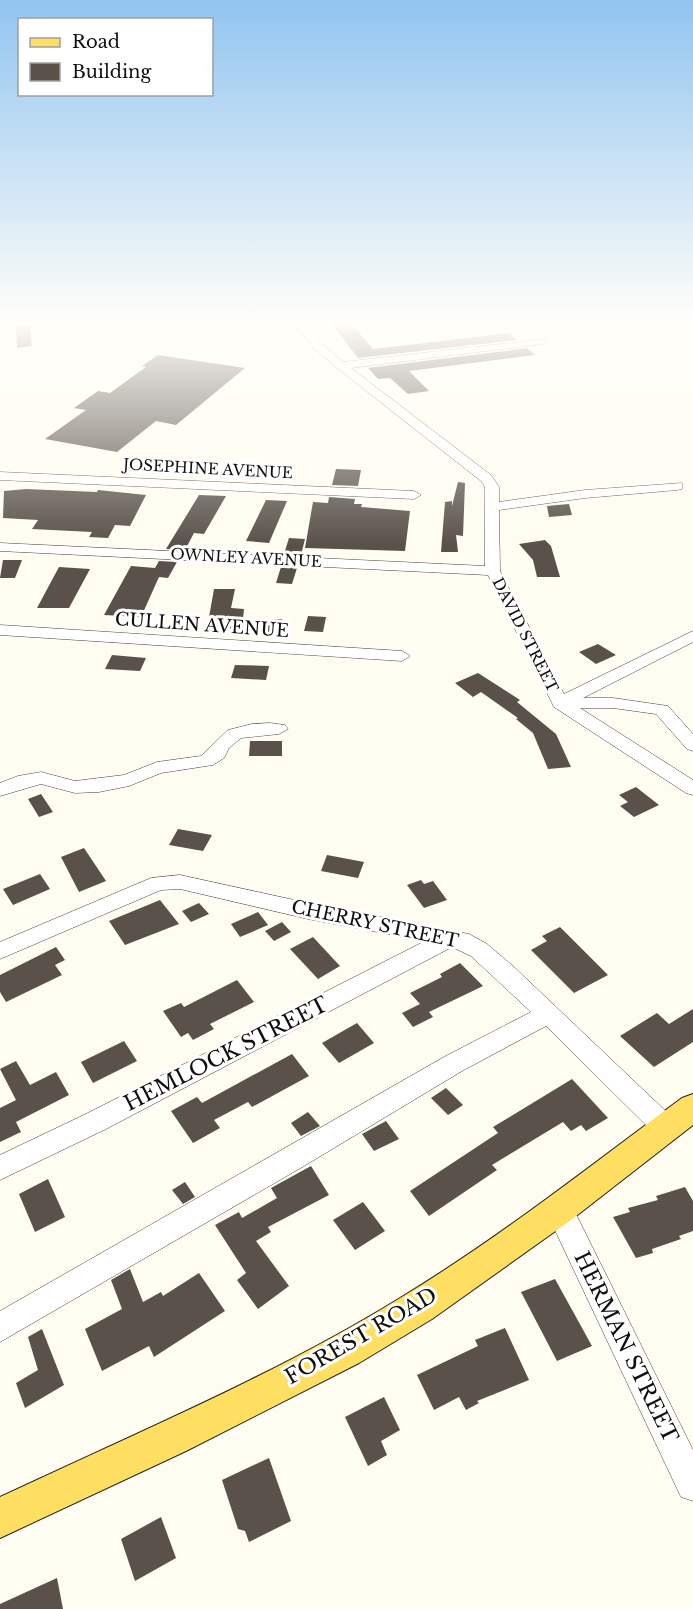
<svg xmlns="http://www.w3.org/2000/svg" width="693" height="1609" viewBox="0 0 693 1609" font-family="'Libre Baskerville',serif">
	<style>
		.building { fill: #59514a }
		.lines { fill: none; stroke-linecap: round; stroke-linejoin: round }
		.minor-casing { stroke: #424242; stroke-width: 1 }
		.major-casing { stroke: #202020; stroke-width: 2 }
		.minor { fill: #fff; fill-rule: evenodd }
		.major { fill: #ffdf61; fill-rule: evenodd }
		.labels { text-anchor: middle; stroke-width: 6; stroke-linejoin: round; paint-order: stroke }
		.far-street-label { font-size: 15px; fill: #0f0f0f; stroke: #fff }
		.street-label { font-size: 18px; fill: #0f0f0f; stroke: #fff }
		.near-street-label { font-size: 21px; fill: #0f0f0f; stroke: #fff }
	</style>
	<rect width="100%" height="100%" fill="#fffdf1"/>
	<g class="building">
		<polygon points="350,322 373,349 509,333 517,340 358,358 332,324"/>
		<polygon points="30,326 32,346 17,348 16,327"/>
		<polygon points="527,348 535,355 409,371 429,391 408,394 390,378 378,379 368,368"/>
		<polygon points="158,355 245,368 176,425 156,421 117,452 45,439 86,410 74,408 98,391 110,393 146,367 142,366"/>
		<polygon points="336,469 361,470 358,486 332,485"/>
		<polygon points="458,482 465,483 463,536 456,535 458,552 441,552 445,502 452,501 452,506"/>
		<polygon points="26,489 97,492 98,490 146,495 130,526 115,525 108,538 89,537 92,532 32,529 38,520 3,518 4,491"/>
		<polygon points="199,495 226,496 204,534 194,533 185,550 166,549"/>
		<polygon points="329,497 355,499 354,504 362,504 361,507 410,511 405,551 305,548 313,502 328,503"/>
		<polygon points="266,500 287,501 269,543 246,541"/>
		<polygon points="569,504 572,515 549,517 547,506"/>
		<polygon points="289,538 305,539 301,555 284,554"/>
		<polygon points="545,540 551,546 560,577 537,577 533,560 519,544"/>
		<polygon points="3,560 22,560 15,578 0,578"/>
		<polygon points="159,561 177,562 168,578 159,577 141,617 104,615 131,566 155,568"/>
		<polygon points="59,567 90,569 69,608 37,608"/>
		<polygon points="281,567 297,568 292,584 276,583"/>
		<polygon points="214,589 235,589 231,608 244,609 242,629 225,628 226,624 208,623"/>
		<polygon points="308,616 326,617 323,632 304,631"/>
		<polygon points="266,619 282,619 280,634 263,634"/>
		<polygon points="598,644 616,655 596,664 579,652"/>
		<polygon points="112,655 146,658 140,671 105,669"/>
		<polygon points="235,665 269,666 266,680 231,678"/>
		<polygon points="478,673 520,700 517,702 556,734 571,767 548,769 533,733 516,719 518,718 481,692 473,697 455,683"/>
		<polygon points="250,741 282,741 282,756 249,756"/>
		<polygon points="636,787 659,805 634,817 620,806 628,802 619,795"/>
		<polygon points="41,794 53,812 39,817 28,799"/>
		<polygon points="178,829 212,835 203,851 169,845"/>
		<polygon points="84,848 106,881 79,892 61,857"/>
		<polygon points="327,855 364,862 358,878 321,871"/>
		<polygon points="40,874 50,889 13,905 3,889"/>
		<polygon points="421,880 424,884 433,881 447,900 424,908 407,885"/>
		<polygon points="160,900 179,924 125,945 109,921"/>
		<polygon points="199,903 209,914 191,922 182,911"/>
		<polygon points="258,912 268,925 240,937 231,924"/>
		<polygon points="282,922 291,932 274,941 265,931"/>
		<polygon points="560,927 608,975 574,993 531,950 547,941 542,936"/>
		<polygon points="313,937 340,966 318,979 290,949"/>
		<polygon points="56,947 65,960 55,965 62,975 6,1002 0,992 0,975"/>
		<polygon points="460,963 483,986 429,1012 433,1017 413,1027 402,1013 420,1004 410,993 442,977 440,974"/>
		<polygon points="237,980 254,1002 210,1024 214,1029 193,1040 188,1033 181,1037 163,1011 181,1003 184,1007"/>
		<polygon points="693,1009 693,1042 654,1067 620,1036 657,1013 669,1024"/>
		<polygon points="357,1023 374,1043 339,1063 322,1043"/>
		<polygon points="124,1041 137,1061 93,1083 81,1062"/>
		<polygon points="292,1054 309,1076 252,1107 248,1102 214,1120 220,1128 193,1143 171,1111 197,1097 202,1103"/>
		<polygon points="16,1061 30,1085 56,1072 69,1095 16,1122 21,1132 0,1142 0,1108 16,1100 0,1069"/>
		<polygon points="572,1079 608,1118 586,1131 581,1125 571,1131 563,1122 492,1165 497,1170 429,1216 410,1191 498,1133 493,1127"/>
		<polygon points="446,1088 463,1105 448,1115 431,1098"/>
		<polygon points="308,1112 320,1126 301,1136 291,1123"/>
		<polygon points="386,1121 399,1139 374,1151 362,1134"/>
		<polygon points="311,1166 329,1195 268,1227 271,1232 256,1241 289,1286 258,1309 237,1280 246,1273 215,1225 239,1212 242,1218 277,1198 271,1188"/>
		<polygon points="48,1179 65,1217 35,1232 19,1194"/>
		<polygon points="185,1182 195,1197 183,1204 172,1190"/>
		<polygon points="685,1187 693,1201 693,1231 679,1236 681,1239 652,1249 653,1253 636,1258 613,1217 630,1212 628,1208 658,1200 656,1196"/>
		<polygon points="363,1202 385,1231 355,1250 333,1220"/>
		<polygon points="130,1269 143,1302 161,1292 163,1296 199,1273 225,1311 154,1357 149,1346 102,1371 85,1329 122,1309 111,1280"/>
		<polygon points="555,1279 592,1346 557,1361 521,1292"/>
		<polygon points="505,1328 529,1380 477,1401 479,1403 466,1410 459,1397 434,1410 417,1375 478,1346 475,1340"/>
		<polygon points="42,1329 64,1385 25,1408 16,1383 38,1370 28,1337"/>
		<polygon points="384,1397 400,1430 381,1441 387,1455 368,1466 345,1417"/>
		<polygon points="269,1458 291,1521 249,1542 245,1531 238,1529 222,1480"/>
		<polygon points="161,1517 176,1558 135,1581 121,1539"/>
		<polygon points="57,1578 63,1609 0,1609 0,1604"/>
	</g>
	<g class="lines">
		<defs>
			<g id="minor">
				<polygon points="0,320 44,320 39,323 6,326 4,332 0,333"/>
				<polygon points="291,320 302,320 323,345 343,362 546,339 547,341 542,344 351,368 491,475 499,487 499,502 585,490 682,483 682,489 677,490 585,498 499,510 500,571 564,694 693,631 693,642 583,698 613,698 668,706 693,734 693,751 687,749 656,714 613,708 580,708 693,780 693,795 686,793 554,707 488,575 0,551 0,543 485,566 485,487 481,481 337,368 315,349"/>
				<polygon points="0,472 414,491 421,495 414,499 0,480"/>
				<polygon points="0,625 402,651 410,656 402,661 0,635"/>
				<polygon points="270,723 285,725 288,729 279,734 241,738 229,748 224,758 213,765 161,773 129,786 99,792 75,793 41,784 0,796 0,783 18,776 41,772 75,781 124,775 157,762 201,756 228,730 252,724"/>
				<polygon points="180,875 308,903 469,934 487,944 514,967 674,1119 678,1127 674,1135 665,1138 656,1135 546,1026 462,1071 304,1166 0,1342 0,1311 444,1057 531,1012 471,956 452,947 106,1129 0,1180 0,1155 88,1113 425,941 308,919 180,889 161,890 0,959 0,942 151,878"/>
				<polygon points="559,1196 569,1200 693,1450 693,1501 681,1497 545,1209 549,1200"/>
			</g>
			<path id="major" d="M693,1094v31l-122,95 -139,99 -73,44 -173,88 -186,87v-41c134,-63 280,-124 405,-202 97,-59 186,-130 277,-197z"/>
		</defs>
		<use href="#minor" class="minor-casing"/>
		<use href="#major" class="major-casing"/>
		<use href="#minor" class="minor"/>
		<use href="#major" class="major"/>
	</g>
	<linearGradient id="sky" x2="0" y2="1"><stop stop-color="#91c4f0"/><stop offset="0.59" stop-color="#fffef9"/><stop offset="1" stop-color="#fffef9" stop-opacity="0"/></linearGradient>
	<rect width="693" height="545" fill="url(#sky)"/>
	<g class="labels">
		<g class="far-street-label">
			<text transform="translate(208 469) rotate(3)" y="5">JOSEPHINE AVENUE</text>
			<text transform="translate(246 558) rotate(3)" y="5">OWNLEY AVENUE</text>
			<text transform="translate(525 635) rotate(63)" y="5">DAVID STREET</text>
		</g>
		<g class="street-label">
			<text transform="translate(202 625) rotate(4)" y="6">CULLEN AVENUE</text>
			<text transform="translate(375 924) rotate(12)" y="6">CHERRY STREET</text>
		</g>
		<g class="near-street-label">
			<text transform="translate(226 1054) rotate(-27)" y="7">HEMLOCK STREET</text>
			<text transform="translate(361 1336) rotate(-30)" y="7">FOREST ROAD</text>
			<text transform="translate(626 1347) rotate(64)" y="7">HERMAN STREET</text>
		</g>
	</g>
	<rect x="18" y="18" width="195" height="78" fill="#ffffff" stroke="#9f9f9f" stroke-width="1.5"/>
	<rect x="30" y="38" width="30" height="9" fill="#ffdf61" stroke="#9f9f9f" stroke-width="1.5"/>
	<text x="72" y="48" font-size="18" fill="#0f0f0f">Road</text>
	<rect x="30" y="63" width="30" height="18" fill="#59514a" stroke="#9f9f9f" stroke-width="1.5"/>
	<text x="72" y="78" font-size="18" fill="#0f0f0f">Building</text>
</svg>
